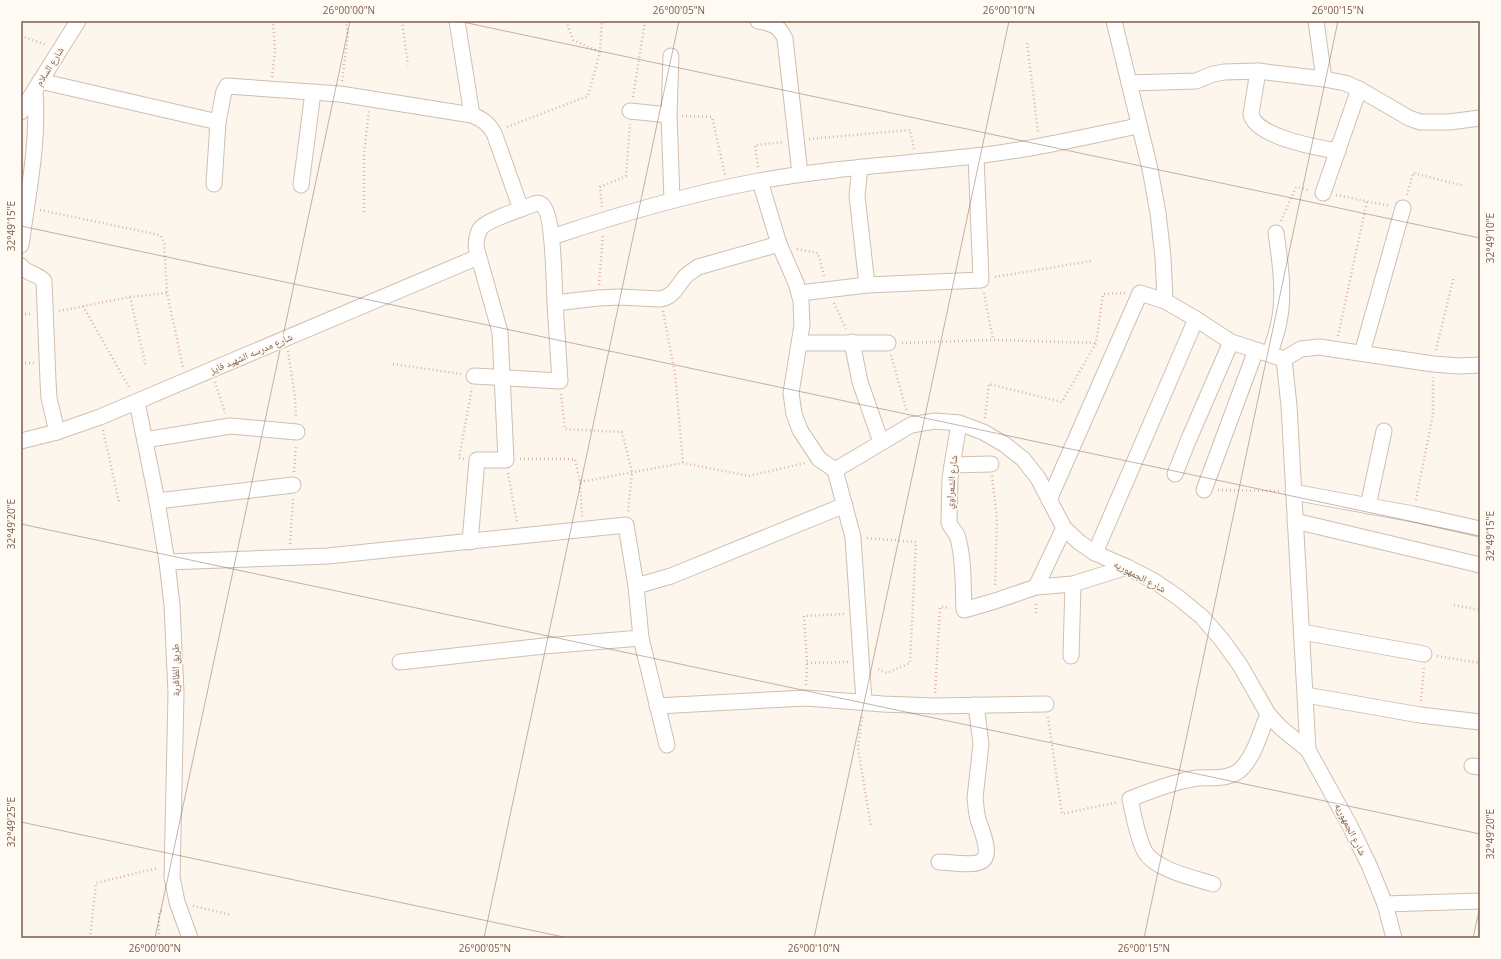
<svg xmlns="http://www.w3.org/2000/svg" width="1501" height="959" viewBox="0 0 1501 959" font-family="'Open Sans','Noto Naskh Arabic',sans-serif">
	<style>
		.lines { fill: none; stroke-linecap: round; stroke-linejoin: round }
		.minor-casing { stroke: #d1beb0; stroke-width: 17 }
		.path { stroke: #d9b8a5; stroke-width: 2.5; stroke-dasharray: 1 3; stroke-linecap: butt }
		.minor { stroke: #fff; stroke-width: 15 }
		.ticks { fill: none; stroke: #7a5c4d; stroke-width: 1; stroke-opacity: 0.45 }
		.labels { text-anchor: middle; stroke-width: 3.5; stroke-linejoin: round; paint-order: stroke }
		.street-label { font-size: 10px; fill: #7a5c4d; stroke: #fffaf3 }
		.neatline { fill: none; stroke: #7a5c4d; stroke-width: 1.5 }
		.ticks-label { font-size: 10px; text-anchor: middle; fill: #7a5c4d }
	</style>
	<rect width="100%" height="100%" fill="#fdf6ec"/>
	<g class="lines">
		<defs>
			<g id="minor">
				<polyline points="457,21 472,115"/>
				<path d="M758,21c13,2 22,5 27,18l15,135"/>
				<polyline points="1114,21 1150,169 1158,213 1163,257 1165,301"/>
				<polyline points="1316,21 1324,79"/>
				<polyline points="671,56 669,115 672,200"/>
				<path d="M1258,71l-7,43c4,23 68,34 87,37"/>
				<polyline points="40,81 218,122"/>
				<polyline points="1129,83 1196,81 1213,74 1224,72 1258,71 1324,79 1345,83 1359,89 1409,118 1420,122 1449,122 1480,118"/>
				<polyline points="630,111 669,115"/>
				<polyline points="21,112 78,21"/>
				<polyline points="860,167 857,196 867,285"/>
				<polyline points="760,181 779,244 796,283 801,301 802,325 791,393 794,414 800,430 819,459 835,470 853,537 864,702"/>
				<path d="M214,184l4,-62 6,-31 3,-5 113,8 132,21c10,4 16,8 22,18l27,76"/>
				<polyline points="301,185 313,92"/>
				<polyline points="1323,193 1359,89"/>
				<path d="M552,237c68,-23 136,-43 207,-56 71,-13 144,-17 216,-25 55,-6 109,-19 163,-30"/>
				<path d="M21,245c7,-52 18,-102 14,-155"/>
				<path d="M21,266c6,8 18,8 23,15l4,100 1,17 8,34"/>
				<polyline points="800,293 867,285 981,280 976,156"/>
				<polyline points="852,342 860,382 881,442"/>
				<polyline points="800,343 888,343"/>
				<polyline points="1362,353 1403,208"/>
				<path d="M1270,354c3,-11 7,-21 9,-32 6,-29 1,-61 -3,-89"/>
				<polyline points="1284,359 1289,406 1308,750"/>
				<path d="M474,376l86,5 -5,-78 43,-5 21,-1 41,2c13,-2 17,-12 24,-21 4,-5 9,-7 14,-11l81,-23"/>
				<polyline points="137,402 157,501 167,562 172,605 176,693 172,877 177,902 190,938"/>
				<path d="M959,423l-9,55 -1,44c1,6 7,9 9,16 6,22 5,48 6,72l31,-9 41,-14 37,-3 54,-17"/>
				<polyline points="145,440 230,426 297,432"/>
				<polyline points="21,441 57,432 100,417 478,257"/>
				<polyline points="952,465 991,464"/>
				<polyline points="835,470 911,425 935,421 959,423 983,432 1004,444 1023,459 1038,478 1064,528 1079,542 1095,553 1127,567 1154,581 1179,598 1202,617 1222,640 1240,665 1268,714 1281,728 1308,750 1350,826 1369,865 1385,904 1394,938"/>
				<polyline points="1175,474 1188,441 1231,342"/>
				<polyline points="1204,490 1256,350"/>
				<polyline points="1293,492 1413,514 1480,529"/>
				<polyline points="1049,500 1140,293 1165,301 1196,319 1231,342 1284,359 1301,349 1319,347 1433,364 1459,366 1480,365"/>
				<polyline points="157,501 293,485"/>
				<polyline points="1368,506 1384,431"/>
				<polyline points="1295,521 1480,565"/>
				<path d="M470,542l7,-82h29l-6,-128 -24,-85c0,-7 1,-12 4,-18 6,-9 42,-20 54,-25 3,-1 5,-2 8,1 12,8 12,82 13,98"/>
				<polyline points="1095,553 1196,319"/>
				<polyline points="167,562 328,556 626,525 636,586 641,638 667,745"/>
				<polyline points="636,586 671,576 845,505"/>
				<polyline points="1036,587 1064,528"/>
				<polyline points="1302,632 1424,654"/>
				<polyline points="1071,656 1073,584"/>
				<polyline points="400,662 544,646 641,638"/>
				<polyline points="1306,695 1420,715 1480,722"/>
				<polyline points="657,706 806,698 883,704 934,706 1046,704"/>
				<polyline points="1472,766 1480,767"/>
				<path d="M939,862c10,0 32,4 41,0 14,-6 1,-32 -2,-43 -2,-7 -2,-14 -3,-21l6,-54 -5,-39"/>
				<path d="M1213,884c-19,-6 -57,-14 -68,-32 -8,-15 -11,-36 -15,-53 16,-6 32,-13 49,-17 6,-2 12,-3 18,-4 15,-1 33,2 44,-9 13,-12 20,-38 27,-55"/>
				<polyline points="1385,904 1480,901"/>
			</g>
		</defs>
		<use href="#minor" class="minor-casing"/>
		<g class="path">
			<polyline points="402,21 408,65"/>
			<polyline points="566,21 573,40 600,52"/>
			<polyline points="21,36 47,45"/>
			<polyline points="1027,43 1038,132"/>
			<polyline points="272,77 275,50 273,21"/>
			<polyline points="342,81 348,35 346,21"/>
			<polyline points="633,97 645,21"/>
			<polyline points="682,116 712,117 725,175"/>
			<polyline points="507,127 588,96 600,52 602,21"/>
			<polyline points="809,139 910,130 914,149"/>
			<polyline points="758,167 755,145 784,142"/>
			<polyline points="1336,195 1390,206"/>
			<polyline points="1407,195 1413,173 1464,186"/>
			<polyline points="602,207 600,187 626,176 630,124"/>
			<polyline points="40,210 155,234 161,236 164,242 167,293 183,367"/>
			<polyline points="364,212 364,154 369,111"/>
			<polyline points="1281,221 1296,187 1309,190"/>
			<polyline points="797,249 818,253 824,276"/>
			<polyline points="995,277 1091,261"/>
			<polyline points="599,285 603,234"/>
			<polyline points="984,293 993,340"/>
			<polyline points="130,297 146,367"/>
			<polyline points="834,303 846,329"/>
			<polyline points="83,306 130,389"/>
			<polyline points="59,311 130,297 167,293"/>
			<polyline points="663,311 675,374 683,463"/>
			<polyline points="21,314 32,314"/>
			<polyline points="1338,336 1367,201"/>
			<polyline points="902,343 993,340 1096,343"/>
			<polyline points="1436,350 1454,276"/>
			<polyline points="288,351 295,397 296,418"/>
			<polyline points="891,355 907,412"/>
			<polyline points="21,363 34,363"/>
			<polyline points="393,364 461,374"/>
			<polyline points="215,382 225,413"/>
			<polyline points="561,394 565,429 622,432 632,472 628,513"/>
			<polyline points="985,418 989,384 1062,402 1096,343 1103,294 1126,293"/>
			<polyline points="103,430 119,502"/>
			<polyline points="464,459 459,458 472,388"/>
			<polyline points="520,459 575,459 580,482 582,517"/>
			<polyline points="294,472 296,445"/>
			<polyline points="508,473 517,523"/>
			<polyline points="992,476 997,518 995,587"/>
			<polyline points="580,482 683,463 749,476 805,463"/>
			<polyline points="1218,490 1279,491"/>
			<polyline points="1416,500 1433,414 1433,377"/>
			<polyline points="867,538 916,542 910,663 887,673 876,668"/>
			<polyline points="290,544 293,499"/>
			<polyline points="1454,605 1480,610"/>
			<polyline points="1036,613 1036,602"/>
			<polyline points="1437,656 1480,663"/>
			<polyline points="807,663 848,662"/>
			<polyline points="806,685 807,663 804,616 844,614"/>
			<polyline points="935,693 940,607 950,608"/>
			<polyline points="1421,701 1424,666"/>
			<polyline points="862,717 858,748 871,827"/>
			<polyline points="1048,717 1062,814 1118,802"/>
			<polyline points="193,906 232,915"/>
			<polyline points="90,938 96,883 158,868"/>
			<polyline points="159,938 159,912 164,909"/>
		</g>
		<use href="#minor" class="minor"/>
	</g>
	<path class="ticks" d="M458,21l1022,217M21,226l1459,310M21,524l1459,310M21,822l547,116M155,938l195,-917M484,938l195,-917M814,938l195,-917M1144,938l194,-917M1473,938l7,-32"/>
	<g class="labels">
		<g class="street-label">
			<text transform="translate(49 66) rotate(-58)" y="4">شارع السلام</text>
			<text transform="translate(251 353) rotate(-23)" y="4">شارع مدرسه الشهيد فايز</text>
			<text transform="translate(951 482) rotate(-85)" y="4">شارع الشعراوي</text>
			<text transform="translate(1140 576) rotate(28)" y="4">شارع الجمهوريه</text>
			<text transform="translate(175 670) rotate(-91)" y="4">طريق الظافرية</text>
			<text transform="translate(1351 829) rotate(63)" y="4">شارع الجمهوريه</text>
		</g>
	</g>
	<rect width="1501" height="959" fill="none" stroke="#fffaf3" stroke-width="44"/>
	<rect x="22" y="22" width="1457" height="915" class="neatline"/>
	<g class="ticks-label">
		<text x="349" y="14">26°00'00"N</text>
		<text x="679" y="14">26°00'05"N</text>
		<text x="1009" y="14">26°00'10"N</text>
		<text x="1338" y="14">26°00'15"N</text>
		<text transform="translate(11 226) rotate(-90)" y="4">32°49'15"E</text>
		<text transform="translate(1490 238) rotate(-90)" y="4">32°49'10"E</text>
		<text transform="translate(11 524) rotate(-90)" y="4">32°49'20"E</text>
		<text transform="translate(1490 536) rotate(-90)" y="4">32°49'15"E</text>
		<text transform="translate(11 822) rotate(-90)" y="4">32°49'25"E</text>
		<text transform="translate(1490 834) rotate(-90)" y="4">32°49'20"E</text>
		<text x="155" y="952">26°00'00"N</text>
		<text x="485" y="952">26°00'05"N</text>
		<text x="814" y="952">26°00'10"N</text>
		<text x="1144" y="952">26°00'15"N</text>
	</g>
</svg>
